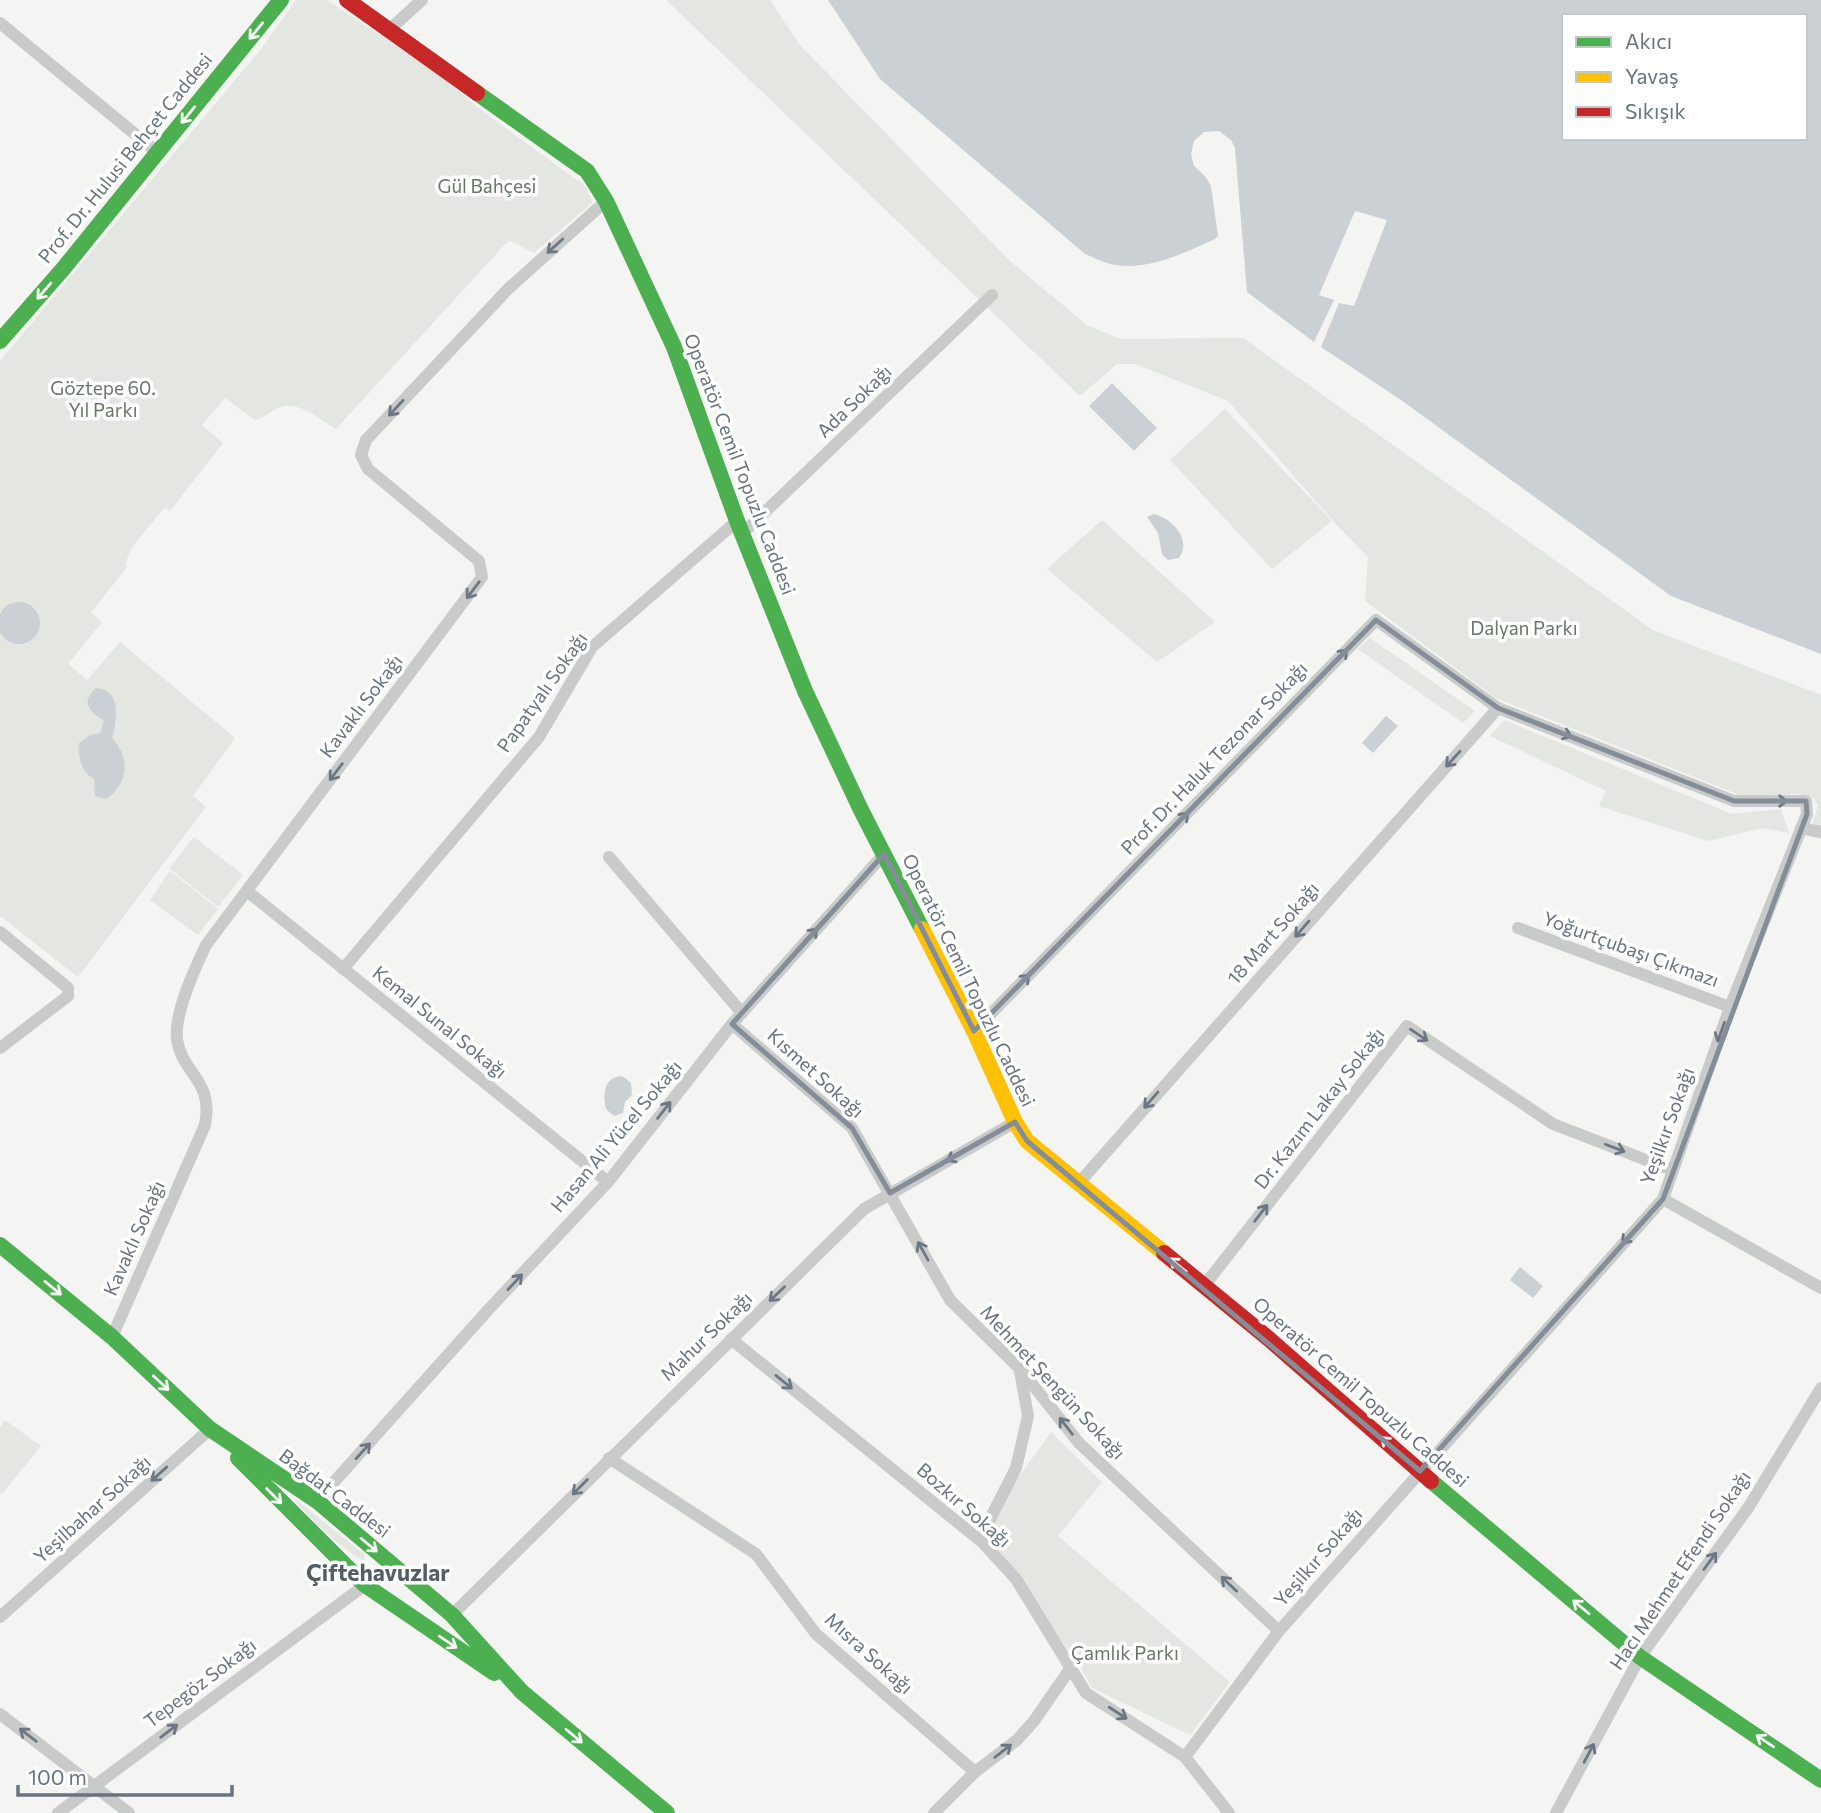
<svg xmlns="http://www.w3.org/2000/svg" width="1821" height="1813" viewBox="0 0 1821 1813" font-family="Commissioner,sans-serif">
	<style>
		.green { fill: #e4e6e1 }
		.water { fill: #cbd0d4; fill-rule: evenodd }
		.lines { fill: none; stroke-linecap: round; stroke-linejoin: round }
		.street { stroke: #c9caca; stroke-width: 12 }
		.fast { stroke: #4caf50; stroke-width: 16 }
		.slow { stroke: #ffc107; stroke-width: 16 }
		.jam { stroke: #c62828; stroke-width: 16 }
		.oneway { stroke: #f6fbf6 }
		.oneway2 { stroke: #6d7783 }
		.marked { fill: none; stroke: #858e98; stroke-width: 5; stroke-linejoin: round }
		.labels { text-anchor: middle; stroke-width: 7; stroke-linejoin: round; paint-order: stroke }
		.street-label { font-size: 19px; fill: #68737f; stroke: #fff }
		.park-label { font-size: 19px; fill: #687766; stroke: #fff }
		.quarter-label { font-size: 23px; font-weight: bold; fill: #555d65; stroke: #fff }
	</style>
	<rect width="100%" height="100%" fill="#f4f4f3"/>
	<g class="green">
		<path d="M296,0h31l109,72 41,35 108,79 8,16 -59,51 -25,-13 -173,189c-16,-9 -38,-29 -56,-22 -10,4 -15,11 -25,13l-30,-22 -23,27 21,18 -53,68 -5,-4 -33,40 -7,17 2,3 -36,46 11,9 -34,42 19,16 33,-38 115,96 -42,58 13,11 -128,170 -78,-61v-555l261,-312z"/>
		<polygon points="666,0 770,0 799,44 1010,261 1087,325 1120,339 1243,338 1653,630 1821,695 1821,839 1809,836 1818,805 1812,797 1797,794 1742,796 1496,698 1365,601 1368,557 1335,523 1228,401 1135,364 1117,364 1080,396"/>
		<polygon points="1225,409 1332,521 1272,569 1170,460"/>
		<polygon points="1102,520 1215,622 1157,662 1047,569"/>
		<polygon points="1370,638 1475,711 1463,723 1358,649"/>
		<polygon points="1504,720 1732,814 1781,809 1789,833 1763,828 1708,841 1599,806 1606,791 1490,736"/>
		<polygon points="194,837 243,875 218,907 169,868"/>
		<polygon points="170,871 218,909 198,935 150,900"/>
		<polygon points="5,1420 41,1446 2,1494 0,1493 0,1427"/>
		<path d="M1051,1432l51,50 -44,54 172,146 -40,53 -98,-47 -11,-20 -92,-124c1,-36 42,-82 62,-112z"/>
		<path d="M293,1497l71,57 1,7c-16,-5 -64,-50 -72,-64z"/>
	</g>
	<g class="water">
		<path d="M828,0h993v654l-150,-58 -270,-196 -80,-53 18,-44 15,3 33,-86 -32,-9 -36,84 15,5 -20,42 -67,-50 -12,-144 -4,-8 -12,-9 -15,1 -10,9 -3,13 3,12 11,10 6,10 7,50 -3,3c-31,14 -69,33 -105,25 -8,-2 -17,-7 -25,-10l-205,-175zM1564,16h241v122h-241z"/>
		<polygon points="1112,383 1157,428 1134,451 1089,406"/>
		<path d="M1153,514c18,3 40,26 26,44l-11,2 -6,-6 -4,-21 -11,-16z"/>
		<circle cx="19" cy="623" r="21"/>
		<path d="M96,688c26,2 21,31 16,50 18,19 17,46 -6,61l-11,-3 -1,-17c-13,-7 -16,-22 -15,-36l11,-8 10,-2 4,-12c-15,-10 -24,-18 -8,-33z"/>
		<polygon points="1386,716 1398,726 1373,753 1362,743"/>
		<path d="M620,1076l4,1 7,6 1,12 -7,7 -2,11 -9,3 -8,-7c-3,-14 -3,-30 14,-33z"/>
		<polygon points="1520,1267 1543,1286 1533,1298 1510,1280"/>
	</g>
	<g class="lines">
		<g class="street">
			<polyline points="0,23 158,153"/>
			<polyline points="390,29 422,0"/>
			<polyline points="742,534 992,295"/>
			<polyline points="1801,828 1821,832"/>
			<polyline points="609,857 742,1013"/>
			<polyline points="247,891 608,1182"/>
			<polyline points="1518,928 1730,1007"/>
			<polyline points="0,932 68,988 68,996 0,1048"/>
			<polyline points="343,969 539,737 592,647 737,521"/>
			<polyline points="732,1024 852,1128 950,1300 1020,1369 1079,1443 1279,1631"/>
			<polyline points="974,1031 1376,620 1498,708 1734,801 1806,801 1807,814 1730,1007 1663,1199 1279,1631 1185,1757"/>
			<polyline points="1078,1184 1498,708"/>
			<polyline points="1663,1199 1821,1288"/>
			<polyline points="1204,1286 1407,1026 1553,1124 1672,1170"/>
			<path d="M112,1337l93,-212c9,-46 -23,-50 -28,-86 -3,-26 18,-71 29,-94l276,-368 -3,-16 -111,-92 -7,-14 5,-15 142,-151 98,-88"/>
			<polyline points="731,1339 982,1542 1016,1579 1086,1693 1185,1757 1229,1813"/>
			<polyline points="609,1458 756,1554 816,1634 975,1772"/>
			<polyline points="317,1501 489,1309 608,1182 732,1024 884,854"/>
			<polyline points="982,1542 988,1523 1016,1468 1028,1416 1020,1371"/>
			<polyline points="452,1615 864,1209 1015,1122"/>
			<polyline points="0,1617 210,1429"/>
			<polyline points="0,1714 129,1813"/>
			<polyline points="58,1813 365,1585"/>
			<polyline points="934,1813 975,1772 1017,1740 1034,1721 1072,1666"/>
			<polyline points="1556,1813 1640,1657 1748,1508 1821,1388"/>
		</g>
		<g class="fast">
			<polyline points="477,93 587,171 606,201 674,347 737,521 805,691 861,810 922,929"/>
			<polyline points="0,341 63,269 281,0"/>
			<polyline points="0,1245 112,1337 210,1429 317,1501 452,1615 522,1692 667,1813"/>
			<polyline points="238,1458 365,1585 494,1673"/>
			<polyline points="1431,1481 1640,1657 1821,1780"/>
		</g>
		<polyline class="slow" points="922,929 974,1031 1015,1122 1027,1141 1164,1253"/>
		<g class="jam">
			<polyline points="347,0 477,93"/>
			<polyline points="1164,1253 1269,1339 1431,1481"/>
		</g>
	</g>
	<defs><path id="oneway-shaft" d="M-6 0H5M1.5-3L5.5 0L1.5 3" fill="none" stroke-width="1.6" stroke-linecap="round" stroke-linejoin="round" transform="scale(1.75)"/></defs>
	<g class="oneway">
		<use href="#oneway-shaft" transform="translate(256 31) rotate(129)"/>
		<use href="#oneway-shaft" transform="translate(188 115) rotate(129)"/>
		<use href="#oneway-shaft" transform="translate(44 291) rotate(131)"/>
		<use href="#oneway-shaft" transform="translate(1178 1265) rotate(-141)"/>
		<use href="#oneway-shaft" transform="translate(53 1288) rotate(39)"/>
		<use href="#oneway-shaft" transform="translate(161 1383) rotate(43)"/>
		<use href="#oneway-shaft" transform="translate(1389 1444) rotate(-139)"/>
		<use href="#oneway-shaft" transform="translate(274 1496) rotate(45)"/>
		<use href="#oneway-shaft" transform="translate(369 1545) rotate(40)"/>
		<use href="#oneway-shaft" transform="translate(1581 1607) rotate(-140)"/>
		<use href="#oneway-shaft" transform="translate(448 1642) rotate(34)"/>
		<use href="#oneway-shaft" transform="translate(574 1736) rotate(40)"/>
		<use href="#oneway-shaft" transform="translate(1765 1741) rotate(-146)"/>
	</g>
	<g class="oneway2">
		<use href="#oneway-shaft" transform="translate(555 246) rotate(138)"/>
		<use href="#oneway-shaft" transform="translate(396 408) rotate(133)"/>
		<use href="#oneway-shaft" transform="translate(473 590) rotate(127)"/>
		<use href="#oneway-shaft" transform="translate(1340 657) rotate(-46)"/>
		<use href="#oneway-shaft" transform="translate(1562 733) rotate(21)"/>
		<use href="#oneway-shaft" transform="translate(1453 759) rotate(132)"/>
		<use href="#oneway-shaft" transform="translate(336 772) rotate(127)"/>
		<use href="#oneway-shaft" transform="translate(1777 801) rotate(1)"/>
		<use href="#oneway-shaft" transform="translate(1181 820) rotate(-46)"/>
		<use href="#oneway-shaft" transform="translate(1302 929) rotate(131)"/>
		<use href="#oneway-shaft" transform="translate(810 936) rotate(-48)"/>
		<use href="#oneway-shaft" transform="translate(1022 982) rotate(-46)"/>
		<use href="#oneway-shaft" transform="translate(1721 1032) rotate(110)"/>
		<use href="#oneway-shaft" transform="translate(1419 1035) rotate(34)"/>
		<use href="#oneway-shaft" transform="translate(1151 1100) rotate(131)"/>
		<use href="#oneway-shaft" transform="translate(664 1110) rotate(-52)"/>
		<use href="#oneway-shaft" transform="translate(1615 1148) rotate(21)"/>
		<use href="#oneway-shaft" transform="translate(956 1156) rotate(151)"/>
		<use href="#oneway-shaft" transform="translate(1261 1213) rotate(-52)"/>
		<use href="#oneway-shaft" transform="translate(1629 1236) rotate(132)"/>
		<use href="#oneway-shaft" transform="translate(923 1251) rotate(-119)"/>
		<use href="#oneway-shaft" transform="translate(515 1282) rotate(-47)"/>
		<use href="#oneway-shaft" transform="translate(777 1294) rotate(136)"/>
		<use href="#oneway-shaft" transform="translate(784 1382) rotate(39)"/>
		<use href="#oneway-shaft" transform="translate(1066 1426) rotate(-128)"/>
		<use href="#oneway-shaft" transform="translate(363 1451) rotate(-48)"/>
		<use href="#oneway-shaft" transform="translate(159 1474) rotate(138)"/>
		<use href="#oneway-shaft" transform="translate(580 1487) rotate(135)"/>
		<use href="#oneway-shaft" transform="translate(1710 1561) rotate(-54)"/>
		<use href="#oneway-shaft" transform="translate(1229 1584) rotate(-137)"/>
		<use href="#oneway-shaft" transform="translate(1118 1713) rotate(33)"/>
		<use href="#oneway-shaft" transform="translate(169 1731) rotate(-37)"/>
		<use href="#oneway-shaft" transform="translate(28 1735) rotate(-143)"/>
		<use href="#oneway-shaft" transform="translate(1003 1751) rotate(-38)"/>
		<use href="#oneway-shaft" transform="translate(1589 1753) rotate(-62)"/>
	</g>
	<path class="marked" d="M1376,620l122,88 236,93h72l1,13 -144,385 -243,272 -393,-330 -12,-19 -125,71 -38,-65 -120,-104 152,-170 90,177z"/>
	<g class="labels">
		<g class="street-label">
			<text transform="translate(125 158) rotate(-51)" y="7">Prof. Dr. Hulusi Behçet Caddesi</text>
			<text transform="translate(854 401) rotate(-44)" y="7">Ada Sokağı</text>
			<text transform="translate(740 464) rotate(69)" y="7">Operatör Cemil Topuzlu Caddesi</text>
			<text transform="translate(542 692) rotate(-55)" y="7">Papatyalı Sokağı</text>
			<text transform="translate(361 706) rotate(-53)" y="7">Kavaklı Sokağı</text>
			<text transform="translate(1214 758) rotate(-46)" y="7">Prof. Dr. Haluk Tezonar Sokağı</text>
			<text transform="translate(1273 933) rotate(-49)" y="7">18 Mart Sokağı</text>
			<text transform="translate(1631 949) rotate(20)" y="7">Yoğurtçubaşı Çıkmazı</text>
			<text transform="translate(969 980) rotate(64)" y="7">Operatör Cemil Topuzlu Caddesi</text>
			<text transform="translate(440 1022) rotate(39)" y="7">Kemal Sunal Sokağı</text>
			<text transform="translate(816 1073) rotate(42)" y="7">Kısmet Sokağı</text>
			<text transform="translate(1319 1108) rotate(-52)" y="7">Dr. Kazım Lakay Sokağı</text>
			<text transform="translate(1667 1126) rotate(-70)" y="7">Yeşilkır Sokağı</text>
			<text transform="translate(616 1136) rotate(-50)" y="7">Hasan Ali Yücel Sokağı</text>
			<text transform="translate(134 1238) rotate(-66)" y="7">Kavaklı Sokağı</text>
			<text transform="translate(706 1336) rotate(-44)" y="7">Mahur Sokağı</text>
			<text transform="translate(1053 1382) rotate(47)" y="7">Mehmet Şengün Sokağı</text>
			<text transform="translate(1361 1392) rotate(41)" y="7">Operatör Cemil Topuzlu Caddesi</text>
			<text transform="translate(335 1493) rotate(37)" y="7">Bağdat Caddesi</text>
			<text transform="translate(964 1505) rotate(41)" y="7">Bozkır Sokağı</text>
			<text transform="translate(92 1509) rotate(-42)" y="7">Yeşilbahar Sokağı</text>
			<text transform="translate(1318 1557) rotate(-49)" y="7">Yeşilkır Sokağı</text>
			<text transform="translate(1680 1570) rotate(-56)" y="7">Hacı Mehmet Efendi Sokağı</text>
			<text transform="translate(869 1653) rotate(42)" y="7">Mısra Sokağı</text>
			<text transform="translate(200 1683) rotate(-37)" y="7">Tepegöz Sokağı</text>
		</g>
		<g class="park-label">
			<text x="487" y="193">Gül Bahçesi</text>
			<text x="103" y="395">Göztepe 60.<tspan x="103" dy="22">Yıl Parkı</tspan></text>
			<text x="1524" y="635">Dalyan Parkı</text>
			<text x="1125" y="1660">Çamlık Parkı</text>
		</g>
		<g class="quarter-label">
			<text x="378" y="1581">Çiftehavuzlar</text>
		</g>
	</g>
	<rect x="1562" y="14" width="245" height="126" fill="#ffffff" stroke="#c3c7cc" stroke-width="2"/>
	<rect x="1576" y="37" width="35" height="10" fill="#4caf50" stroke="#c3c7cc" stroke-width="2"/>
	<text x="1625" y="49" font-size="21" fill="#68737f">Akıcı</text>
	<rect x="1576" y="72" width="35" height="10" fill="#ffc107" stroke="#c3c7cc" stroke-width="2"/>
	<text x="1625" y="84" font-size="21" fill="#68737f">Yavaş</text>
	<rect x="1576" y="107" width="35" height="10" fill="#c62828" stroke="#c3c7cc" stroke-width="2"/>
	<text x="1625" y="119" font-size="21" fill="#68737f">Sıkışık</text>
	<path d="M18 1785v10h214v-10" fill="none" stroke="#68737f" stroke-width="3.5"/>
	<text x="28" y="1785" font-size="21" fill="#68737f" stroke="#ffffff" stroke-width="5" paint-order="stroke">100 m</text>
</svg>
